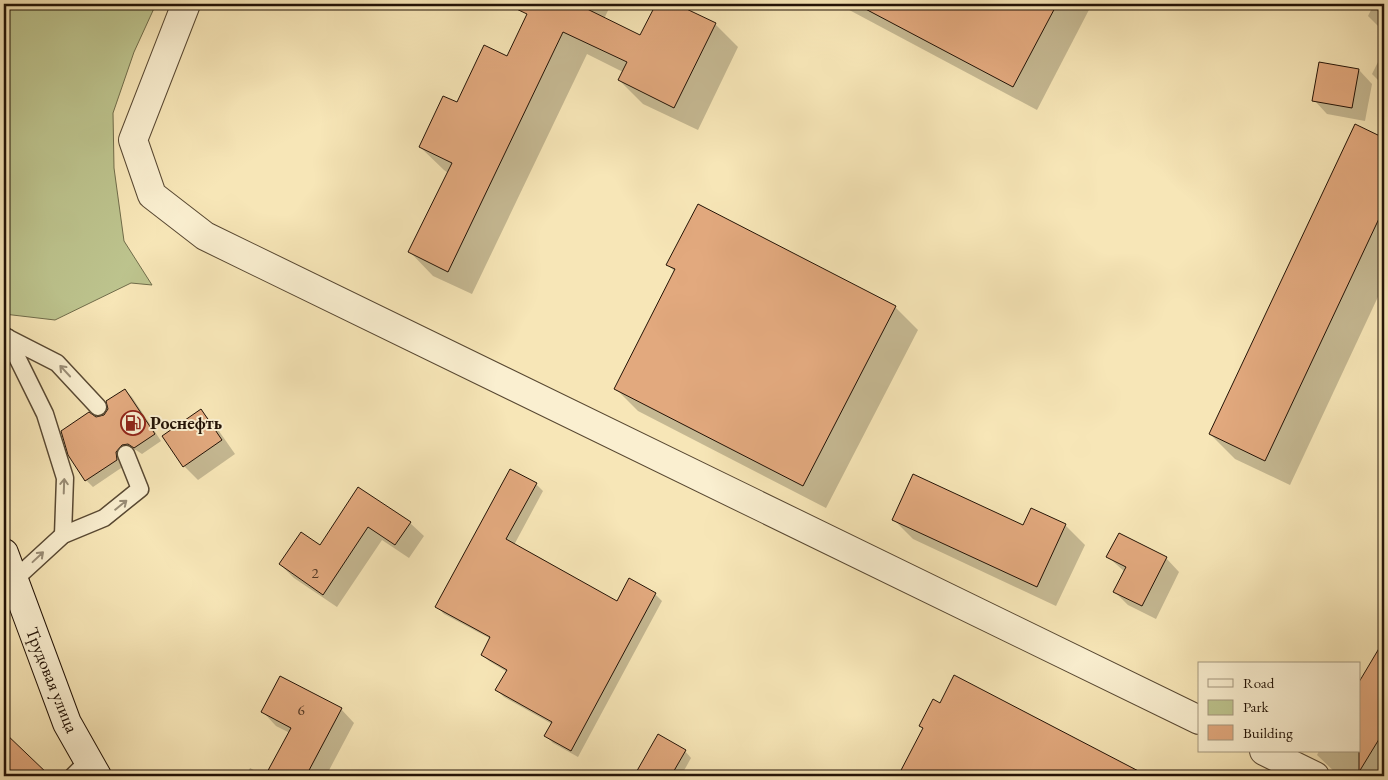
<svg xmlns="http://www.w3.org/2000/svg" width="1388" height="780" viewBox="0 0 1388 780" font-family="'EB Garamond',serif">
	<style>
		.green { fill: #bdc48e; stroke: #706c4a }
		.shadow { fill: #0003 }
		.building { fill: #e2a97e; stroke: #231306 }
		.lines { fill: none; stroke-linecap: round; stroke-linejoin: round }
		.lane-casing { stroke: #584832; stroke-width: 19 }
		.street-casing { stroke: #584832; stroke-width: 30 }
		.secondary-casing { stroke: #231306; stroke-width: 30 }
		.lane { stroke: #faefd0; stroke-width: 16 }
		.street { stroke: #faefd0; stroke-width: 28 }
		.secondary { stroke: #faefd0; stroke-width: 28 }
		.oneway { stroke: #998c75 }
		.labels { text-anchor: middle; stroke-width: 4; stroke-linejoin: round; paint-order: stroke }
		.number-label { font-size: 15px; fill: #533824 }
		.poi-label { font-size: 18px; font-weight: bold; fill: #231306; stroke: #faefd0; text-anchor: start }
		.street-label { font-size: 18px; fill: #231306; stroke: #faefd0 }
	</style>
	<rect width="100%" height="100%" fill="#f7e6b7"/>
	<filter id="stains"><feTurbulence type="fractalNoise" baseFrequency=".004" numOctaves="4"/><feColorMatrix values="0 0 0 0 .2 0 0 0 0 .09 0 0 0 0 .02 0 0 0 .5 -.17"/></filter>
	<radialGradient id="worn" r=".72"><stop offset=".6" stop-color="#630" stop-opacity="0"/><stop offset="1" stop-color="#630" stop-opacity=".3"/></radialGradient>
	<polygon class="green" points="4,4 156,4 134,52 113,113 114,168 124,241 152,285 131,283 55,320 4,314"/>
	<g class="shadow">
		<polygon points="533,4 611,4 604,19 641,37 657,4 674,4 715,24 738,47 698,130 643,104 619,80 623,72 587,54 472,294 433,276 410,252 448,173 444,170 420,147 457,104 507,58"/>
		<polygon points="838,4 1092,4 1037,110"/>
		<polygon points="1374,4 1384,4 1384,32 1368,16"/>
		<polygon points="1384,50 1384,86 1372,74"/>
		<polygon points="1359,70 1372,84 1365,121 1327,114 1314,100"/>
		<polygon points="1355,125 1384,139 1384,284 1290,485 1235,459 1210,434"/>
		<polygon points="668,265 895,307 918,330 826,508 638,411 615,388 675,272"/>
		<polygon points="125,390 132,397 161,441 142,454 136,450 129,451 124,466 93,487 86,480 95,418 105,416"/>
		<polygon points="201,411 214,424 235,454 198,480 184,466 163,436"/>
		<polygon points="536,484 543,491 514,545 617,603 655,594 662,601 578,757 553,743 546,736 552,724 504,697 497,690 507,672 489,661 482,654 491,639 444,614 437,607"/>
		<polygon points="358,489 410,523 424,536 409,558 382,540 337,607 294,578 280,564 321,547"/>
		<polygon points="894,520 1023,527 1065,525 1085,545 1056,606 913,539"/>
		<polygon points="1108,557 1166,558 1179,572 1156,619 1128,605 1115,592 1125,572"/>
		<polygon points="1384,642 1384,776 1339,776 1317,755 1319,751 1359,751 1359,684"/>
		<polygon points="955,677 1145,776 899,776 924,729 920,726 940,704"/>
		<polygon points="341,709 354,723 326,776 267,776 290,733 276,726 263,712"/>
		<polygon points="4,734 48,776 4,776"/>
		<polygon points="659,736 685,751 691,758 681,776 635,776"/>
		<polygon points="250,768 265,776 246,776"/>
	</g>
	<g class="building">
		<polygon points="506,4 577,4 640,35 656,4 676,4 716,23 674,108 618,80 627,62 563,32 448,272 408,252 452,163 419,147 443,96 457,102 484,45 507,56 527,14"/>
		<polygon points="856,4 1057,4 1013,87"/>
		<polygon points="1319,62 1359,69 1352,108 1312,101"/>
		<polygon points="1355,124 1384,138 1384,208 1265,461 1209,434"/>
		<polygon points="698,204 896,306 803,486 614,389 675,269 666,265"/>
		<polygon points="125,389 155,434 134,448 128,444 122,445 116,452 117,460 85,481 68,455 61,431 89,412 96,417 104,415 108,409 106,401"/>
		<polygon points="201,409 222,440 183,467 162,436"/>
		<polygon points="510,469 537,483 506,539 617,601 629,578 656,593 571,751 544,736 552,722 495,690 507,670 481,655 490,637 435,607"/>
		<polygon points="913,474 1023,525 1031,508 1066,524 1037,587 892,520"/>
		<polygon points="358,487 411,522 395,545 368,527 323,595 279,564 301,532 320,545"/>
		<polygon points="1119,533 1167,557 1142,606 1113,592 1126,567 1106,557"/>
		<polygon points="1384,640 1384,731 1359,772 1359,682"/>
		<polygon points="954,675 1148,776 898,776 923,728 919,726 933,699 940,703"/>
		<polygon points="280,676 342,708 306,776 265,776 291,728 261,712"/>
		<polygon points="4,732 50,776 4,776"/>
		<polygon points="658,734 686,750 671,776 634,776"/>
	</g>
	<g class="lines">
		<defs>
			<g id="lane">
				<polyline points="6,337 57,363 98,407"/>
				<polyline points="7,337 45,414 65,478 63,535"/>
				<polyline points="14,580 63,535 104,518 140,489 126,454"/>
				<polyline points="73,776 88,761"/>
			</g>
			<g id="street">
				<polyline points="186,4 133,140 152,195 205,236 1199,720"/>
				<polyline points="1264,751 1315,776"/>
			</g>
			<polyline id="secondary" points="4,553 67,723 97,776"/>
		</defs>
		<use href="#lane" class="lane-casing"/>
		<use href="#street" class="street-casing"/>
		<use href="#secondary" class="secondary-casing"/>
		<use href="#lane" class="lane"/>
		<use href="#street" class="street"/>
		<use href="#secondary" class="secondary"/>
	</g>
	<defs><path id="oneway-shaft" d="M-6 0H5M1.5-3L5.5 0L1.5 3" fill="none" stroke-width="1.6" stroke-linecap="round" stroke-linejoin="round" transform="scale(1.25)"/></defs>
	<g class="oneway">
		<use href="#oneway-shaft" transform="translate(65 371) rotate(-133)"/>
		<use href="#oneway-shaft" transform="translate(64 486) rotate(-88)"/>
		<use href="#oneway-shaft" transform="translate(121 505) rotate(-39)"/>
		<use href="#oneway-shaft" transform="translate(38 557) rotate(-43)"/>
	</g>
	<defs>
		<symbol id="fuel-ring" viewBox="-11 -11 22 22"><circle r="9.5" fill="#faefd0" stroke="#8f2418" stroke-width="1.5"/><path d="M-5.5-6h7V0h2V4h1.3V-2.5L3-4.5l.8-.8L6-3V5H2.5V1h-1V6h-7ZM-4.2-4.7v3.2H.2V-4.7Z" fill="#8f2418"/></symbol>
	</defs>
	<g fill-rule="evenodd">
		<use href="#fuel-ring" x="119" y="409" width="28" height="28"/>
	</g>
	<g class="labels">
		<g class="number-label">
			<text x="315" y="578">2</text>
			<text x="301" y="715">6</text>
		</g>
		<g class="poi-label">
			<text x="150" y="429">Роснефть</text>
		</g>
		<g class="street-label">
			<text transform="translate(52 680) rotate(68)" y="6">Трудовая улица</text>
		</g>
	</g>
	<rect width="1388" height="780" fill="none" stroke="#f7e6b7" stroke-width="20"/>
	<rect x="5" y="5" width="1378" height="770" fill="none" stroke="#231306" stroke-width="2.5"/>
	<rect x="10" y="10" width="1368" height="760" fill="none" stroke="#231306"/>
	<rect x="1198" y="662" width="162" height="90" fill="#faefd0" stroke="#a4977f"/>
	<rect x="1208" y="679" width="25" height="8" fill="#faefd0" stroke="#a4977f"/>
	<text x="1243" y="688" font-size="15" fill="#231306">Road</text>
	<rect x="1208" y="700" width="25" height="15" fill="#bdc48e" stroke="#a4977f"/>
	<text x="1243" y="712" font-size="15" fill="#231306">Park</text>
	<rect x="1208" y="725" width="25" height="15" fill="#e2a97e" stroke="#a4977f"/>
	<text x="1243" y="738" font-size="15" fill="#231306">Building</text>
	<rect width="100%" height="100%" filter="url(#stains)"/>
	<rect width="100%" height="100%" fill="url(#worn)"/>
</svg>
